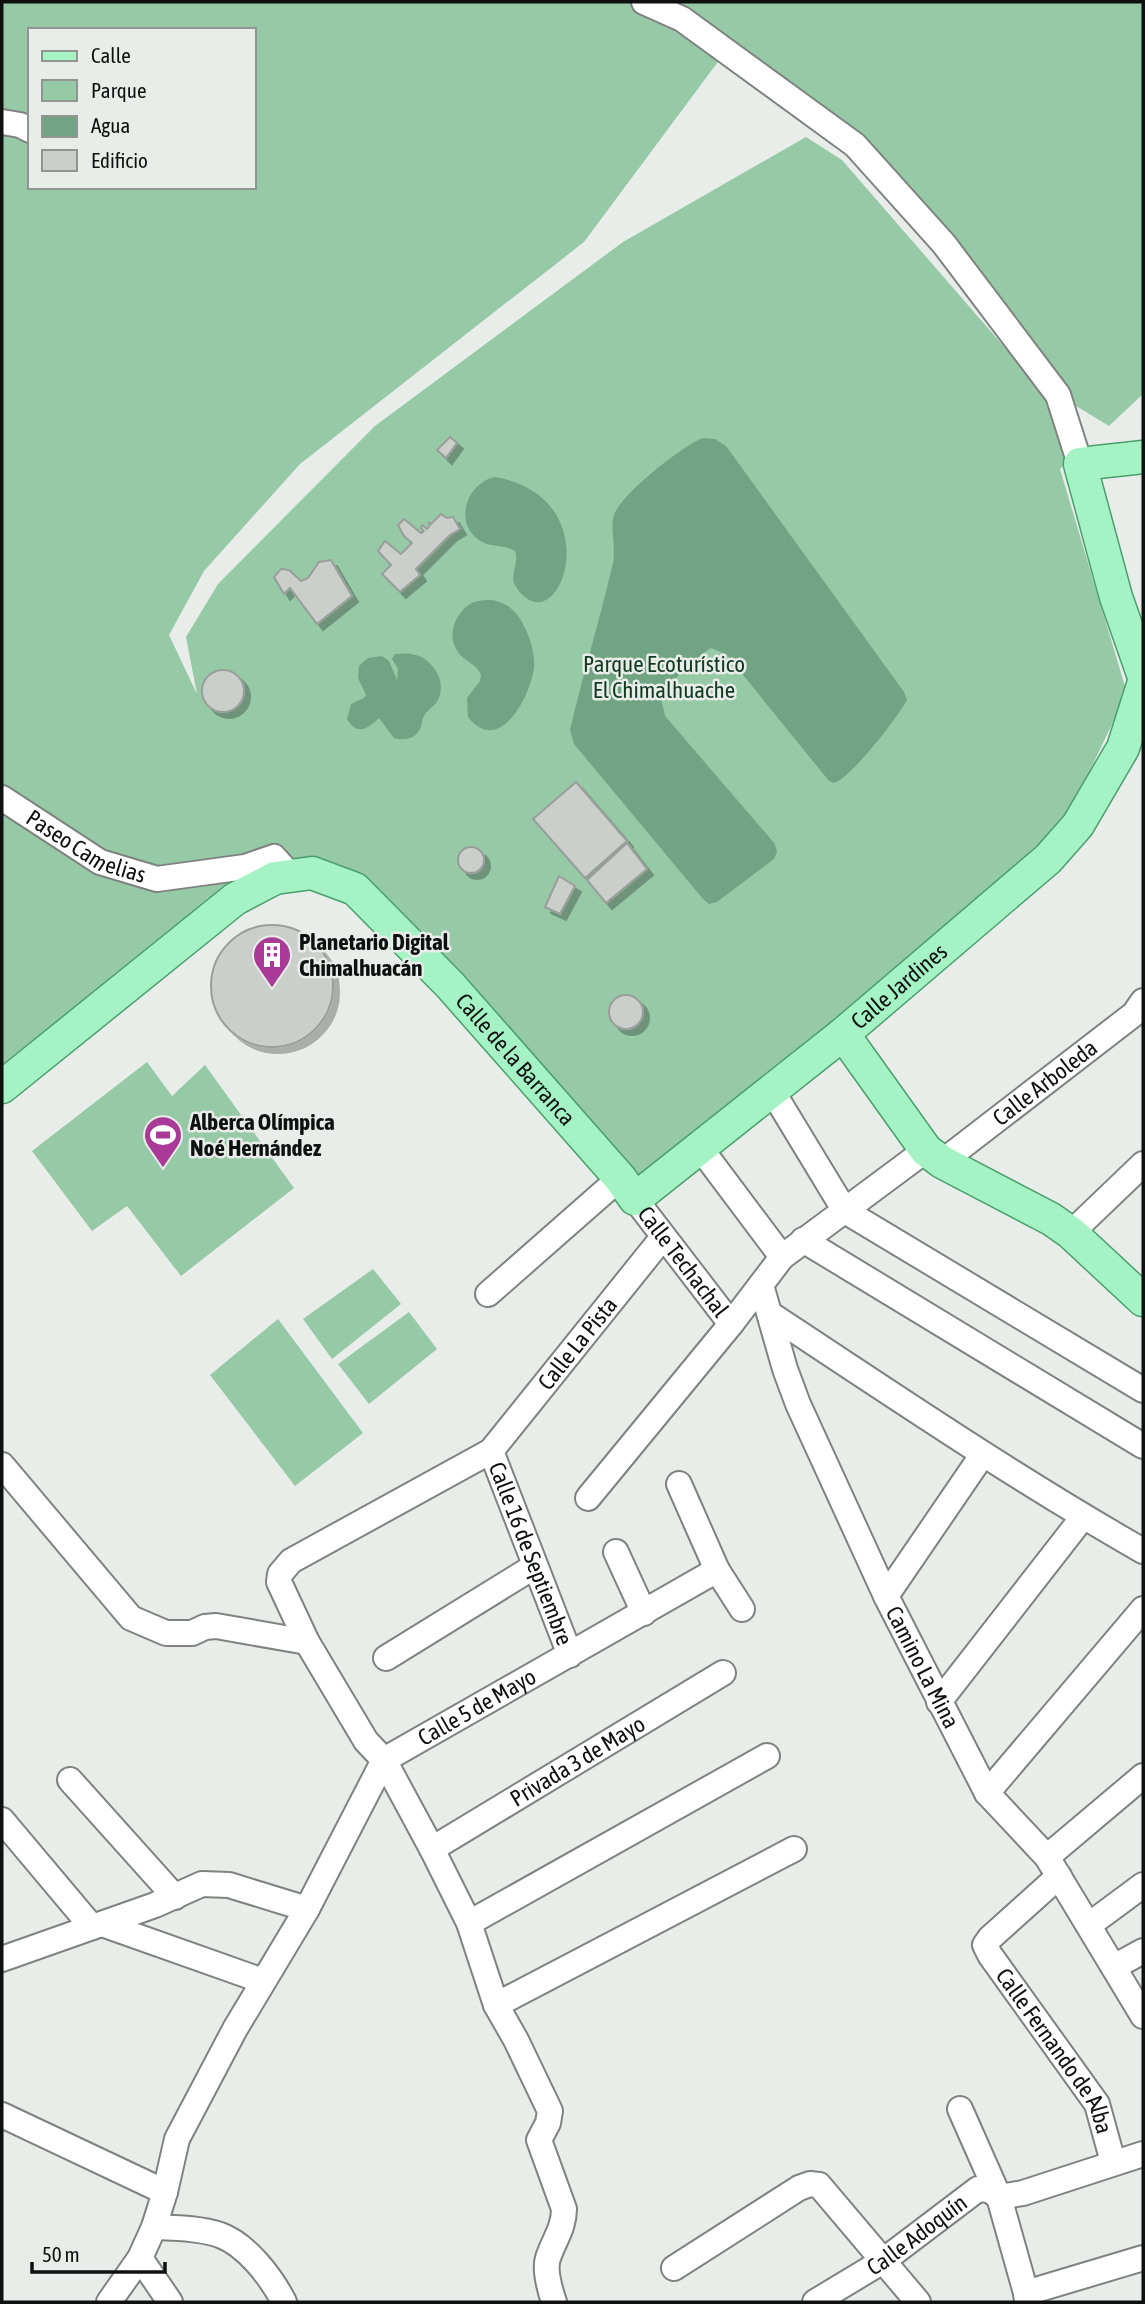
<svg xmlns="http://www.w3.org/2000/svg" width="1145" height="2304" viewBox="0 0 1145 2304" font-family="'Asap Condensed',sans-serif">
	<style>
		.green { fill: #96c9a6; fill-rule: evenodd }
		.water { fill: #71a482 }
		.building { fill: #cbcfcc; stroke: #9a9e9b; stroke-width: 2; filter: url(#shadow) }
		.lines { fill: none; stroke-linecap: round; stroke-linejoin: round }
		.minor-casing { stroke: #7f8380; stroke-width: 28 }
		.major-casing { stroke: #4a9f6c; stroke-width: 35 }
		.minor { stroke: #fff; stroke-width: 24 }
		.major { stroke: #a5f3c5; stroke-width: 32 }
		.labels { text-anchor: middle; stroke-width: 5; stroke-linejoin: round; paint-order: stroke }
		.park-label { font-size: 23px; fill: #113a22; stroke: #e8ede9 }
		.street-label { font-size: 23px; fill: #0f1110; stroke: #e8ede9 }
		.poi-label { font-size: 23px; font-weight: bold; fill: #0f1110; stroke: #e8ede9; text-anchor: start }
	</style>
	<defs>
		<filter id="shadow"><feDropShadow dx="6" dy="6" stdDeviation="0" flood-color="#0004"/></filter>
	</defs>
	<rect width="100%" height="100%" fill="#e8ede9"/>
	<g class="green">
		<path d="M2,2h1141v392l-34,32 -51,-31 -203,-250 -129,-94 -142,191 -284,222 -96,107 -35,64 28,59 -11,-57 32,-53 157,-158 248,-184 183,-105 36,23 244,281 -26,28 67,224 -57,119 -31,38 -393,333 -311,-304 -43,-6 -290,202zM30,30h224v157h-224z"/>
		<polygon points="147,1062 172,1096 205,1065 294,1188 181,1276 127,1206 92,1231 32,1151"/>
		<polygon points="373,1269 401,1304 332,1359 303,1319"/>
		<polygon points="409,1312 437,1349 369,1404 338,1364"/>
		<polygon points="278,1319 363,1433 295,1486 210,1375"/>
	</g>
	<g class="water">
		<path d="M703,438l12,1 11,7 178,246 3,8c-9,17 -56,78 -73,83l-5,-2 -103,-127 -15,-6c-18,12 -40,32 -50,50l4,18 110,128 2,8 -3,7 -57,43 -8,2 -6,-5 -129,-155 -4,-14c13,-56 30,-111 43,-167 3,-16 -3,-37 1,-48 7,-21 68,-69 89,-77z"/>
		<path d="M495,477c119,21 63,173 21,110 -8,-12 4,-23 -1,-36 -11,-7 -25,-3 -36,-11 -26,-18 -12,-57 16,-63z"/>
		<path d="M492,600c15,3 25,11 32,26 6,12 11,27 10,41 -3,29 -35,90 -66,50l-1,-19 13,-17 1,-6c-4,-11 -16,-13 -23,-23 -12,-16 -3,-38 12,-48 6,-4 15,-4 22,-4z"/>
		<path d="M395,654c5,0 11,-1 16,0 20,2 37,27 27,46 -3,6 -11,10 -14,16 -2,3 -2,7 -3,11 -5,12 -16,14 -27,11l-15,-20c-11,11 -22,18 -32,1l4,-15 13,-6 2,-3 -8,-17 1,-12 9,-8 14,-2 7,5 8,19 1,-11 -6,-10z"/>
	</g>
	<g class="building">
		<polygon points="450,437 457,443 446,458 437,450"/>
		<polygon points="441,514 447,518 453,517 460,529 450,535 416,569 420,575 400,592 382,574 391,565 378,551 385,541 401,554 412,543 404,536 398,525 404,519 421,533 424,531 421,528 422,525 427,529 430,525 428,522 431,524"/>
		<polygon points="331,560 352,596 317,624 290,588 284,594 274,577 281,569 289,570 301,581 308,578 319,562"/>
		<circle cx="223" cy="691" r="21"/>
		<polygon points="576,782 627,841 585,878 533,819"/>
		<polygon points="627,843 647,869 606,903 587,880"/>
		<circle cx="471" cy="860" r="13"/>
		<polygon points="559,876 575,886 560,914 545,907"/>
		<circle cx="272" cy="986" r="61"/>
		<circle cx="626" cy="1012" r="17"/>
	</g>
	<g class="lines">
		<defs>
			<g id="minor">
				<polyline points="644,2 682,19 855,145 944,244 1058,395 1080,464"/>
				<polyline points="2,122 20,125 30,130"/>
				<path id="s1" d="M2,798l98,64 57,17 88,-12 29,-10 17,19"/>
				<polyline points="771,1089 845,1211 1143,1390"/>
				<polyline points="701,1149 782,1257"/>
				<path id="s2" d="M942,1162l192,-148 9,-13"/>
				<path id="s3" d="M635,1199l96,125"/>
				<polyline points="1071,1233 1143,1164"/>
				<polyline points="803,1240 1143,1446"/>
				<path id="s4" d="M761,1285l24,84 13,35 88,192 101,197 60,64 96,159"/>
				<polyline points="488,1294 620,1178"/>
				<path d="M770,1314c123,81 245,164 373,237"/>
				<path id="s5" d="M491,1451l79,204"/>
				<polyline points="2,1465 131,1618 166,1633 192,1633 205,1627 216,1626 307,1642"/>
				<polyline points="679,1484 717,1570 742,1609"/>
				<polyline points="588,1498 731,1324 782,1257 926,1150"/>
				<polyline points="616,1552 644,1613"/>
				<polyline points="886,1596 983,1454"/>
				<polyline points="386,1658 535,1566"/>
				<polyline points="939,1702 1083,1517"/>
				<path id="s6" d="M384,1760l333,-190"/>
				<polyline points="70,1780 175,1897"/>
				<polyline points="987,1793 1143,1609"/>
				<polyline points="2,1820 92,1927"/>
				<path id="s7" d="M432,1849l291,-176"/>
				<polyline points="1047,1857 1143,1776"/>
				<path id="s8" d="M1059,1876l-69,62 -5,7 5,10 107,149 16,58"/>
				<polyline points="469,1923 767,1756"/>
				<polyline points="102,1924 263,1981"/>
				<polyline points="1089,1925 1143,1885"/>
				<polyline points="2,1959 155,1905 202,1884 229,1885 307,1909"/>
				<polyline points="1114,1967 1143,1951"/>
				<polyline points="496,2005 794,1849"/>
				<polyline points="960,2109 999,2197 1026,2293 1027,2302"/>
				<polyline points="2,2115 165,2192"/>
				<path d="M154,2227c21,1 45,1 66,8 27,10 51,42 64,67"/>
				<polyline points="140,2258 170,2302"/>
				<polyline points="674,2268 799,2188 810,2184 819,2185 918,2302"/>
				<polyline points="1026,2293 1143,2258"/>
				<polyline points="109,2302 140,2258 154,2227 165,2192 177,2139 235,2029 307,1909 384,1760"/>
				<path id="s9" d="M554,2302c-4,-12 -10,-32 -6,-44 6,-18 16,-30 16,-49l-25,-69 9,-17 2,-12 -34,-71 -20,-35 -27,-82 -37,-74 -48,-89 -18,-19 -59,-99 -28,-60 1,-8 11,-13 200,-110 172,-214"/>
				<path id="s10" d="M815,2302l68,-41 95,-72 11,1 10,7 24,-4 120,-39"/>
			</g>
			<g id="major">
				<polyline points="1143,457 1080,464 1116,597 1143,674"/>
				<polyline points="843,1034 926,1150 942,1162 1051,1219 1071,1233 1143,1300"/>
				<path id="s11" d="M2,1087l233,-188 40,-21 37,-5 43,16 95,96 170,193 15,21 208,-165 205,-175 30,-34 45,-77 20,-63"/>
			</g>
		</defs>
		<use href="#minor" class="minor-casing"/>
		<use href="#major" class="major-casing"/>
		<use href="#minor" class="minor"/>
		<use href="#major" class="major"/>
	</g>
	<defs>
		<symbol id="building-pin" viewBox="-11 -11 22 30"><path d="M0 17L-7.5 6A9.5 9.5 0 1 1 7.5 6Z" fill="#a93a97" stroke="#e8ede9"/><path d="M-4-6H4V6H1V3H-1V6H-4ZM-2.5-4.3h1.7v1.8h-1.7ZM.8-4.3h1.7v1.8H.8ZM-2.5-1h1.7V.8h-1.7ZM.8-1h1.7V.8H.8Z" fill="#fff"/></symbol>
		<symbol id="stadium-pin" viewBox="-11 -11 22 30"><path d="M0 17L-7.5 6A9.5 9.5 0 1 1 7.5 6Z" fill="#a93a97" stroke="#e8ede9"/><path d="M0-5a6.5 5 0 1 0 0 10a6.5 5 0 1 0 0-10ZM-3.5-1.8h7v3.6h-7Z" fill="#fff"/></symbol>
	</defs>
	<g fill-rule="evenodd">
		<use href="#building-pin" x="250" y="933" width="44" height="60"/>
		<use href="#stadium-pin" x="141" y="1113" width="44" height="60"/>
	</g>
	<g class="labels">
		<g class="park-label">
			<text x="664" y="672">Parque Ecoturístico<tspan x="664" dy="26">El Chimalhuache</tspan></text>
		</g>
		<g class="street-label">
			<text dy="8" stroke="none"><textPath href="#s1" startOffset="98">Paseo Camelias</textPath></text>
			<text dy="8" stroke="none"><textPath href="#s11" startOffset="1185">Calle Jardines</textPath></text>
			<text dy="8" stroke="none"><textPath href="#s11" startOffset="662">Calle de la Barranca</textPath></text>
			<text dy="8" stroke="none"><textPath href="#s2" startOffset="130">Calle Arboleda</textPath></text>
			<text dy="8" stroke="none"><textPath href="#s3" startOffset="79">Calle Techachal</textPath></text>
			<text dy="8" stroke="none"><textPath href="#s9" startOffset="1190">Calle La Pista</textPath></text>
			<text dy="8" stroke="none"><textPath href="#s5" startOffset="110">Calle 16 de Septiembre</textPath></text>
			<text dy="8" stroke="none"><textPath href="#s4" startOffset="416">Camino La Mina</textPath></text>
			<text dy="8" stroke="none"><textPath href="#s6" startOffset="107">Calle 5 de Mayo</textPath></text>
			<text dy="8" stroke="none"><textPath href="#s7" startOffset="170">Privada 3 de Mayo</textPath></text>
			<text dy="8" stroke="none"><textPath href="#s8" startOffset="229">Calle Fernando de Alba</textPath></text>
			<text dy="8" stroke="none"><textPath href="#s10" startOffset="122">Calle Adoquín</textPath></text>
		</g>
		<g class="poi-label">
			<text x="299" y="950">Planetario Digital<tspan x="299" dy="26">Chimalhuacán</tspan></text>
			<text x="190" y="1130">Alberca Olímpica<tspan x="190" dy="26">Noé Hernández</tspan></text>
		</g>
	</g>
	<rect width="1145" height="2304" fill="none" stroke="#0f1110" stroke-width="7"/>
	<rect x="28" y="28" width="228" height="161" fill="#e8ede9" stroke="#919592" stroke-width="2"/>
	<rect x="42" y="51" width="35" height="10" fill="#a5f3c5" stroke="#919592" stroke-width="2"/>
	<text x="91" y="63" font-size="21" fill="#0f1110">Calle</text>
	<rect x="42" y="80" width="35" height="21" fill="#96c9a6" stroke="#919592" stroke-width="2"/>
	<text x="91" y="98" font-size="21" fill="#0f1110">Parque</text>
	<rect x="42" y="116" width="35" height="21" fill="#71a482" stroke="#919592" stroke-width="2"/>
	<text x="91" y="133" font-size="21" fill="#0f1110">Agua</text>
	<rect x="42" y="150" width="35" height="21" fill="#cbcfcc" stroke="#919592" stroke-width="2"/>
	<text x="91" y="168" font-size="21" fill="#0f1110">Edificio</text>
	<path d="M32 2262v10h133v-10" fill="none" stroke="#0f1110" stroke-width="3.5"/>
	<text x="42" y="2262" font-size="21" fill="#0f1110" stroke="#e8ede9" stroke-width="5" paint-order="stroke">50 m</text>
</svg>
